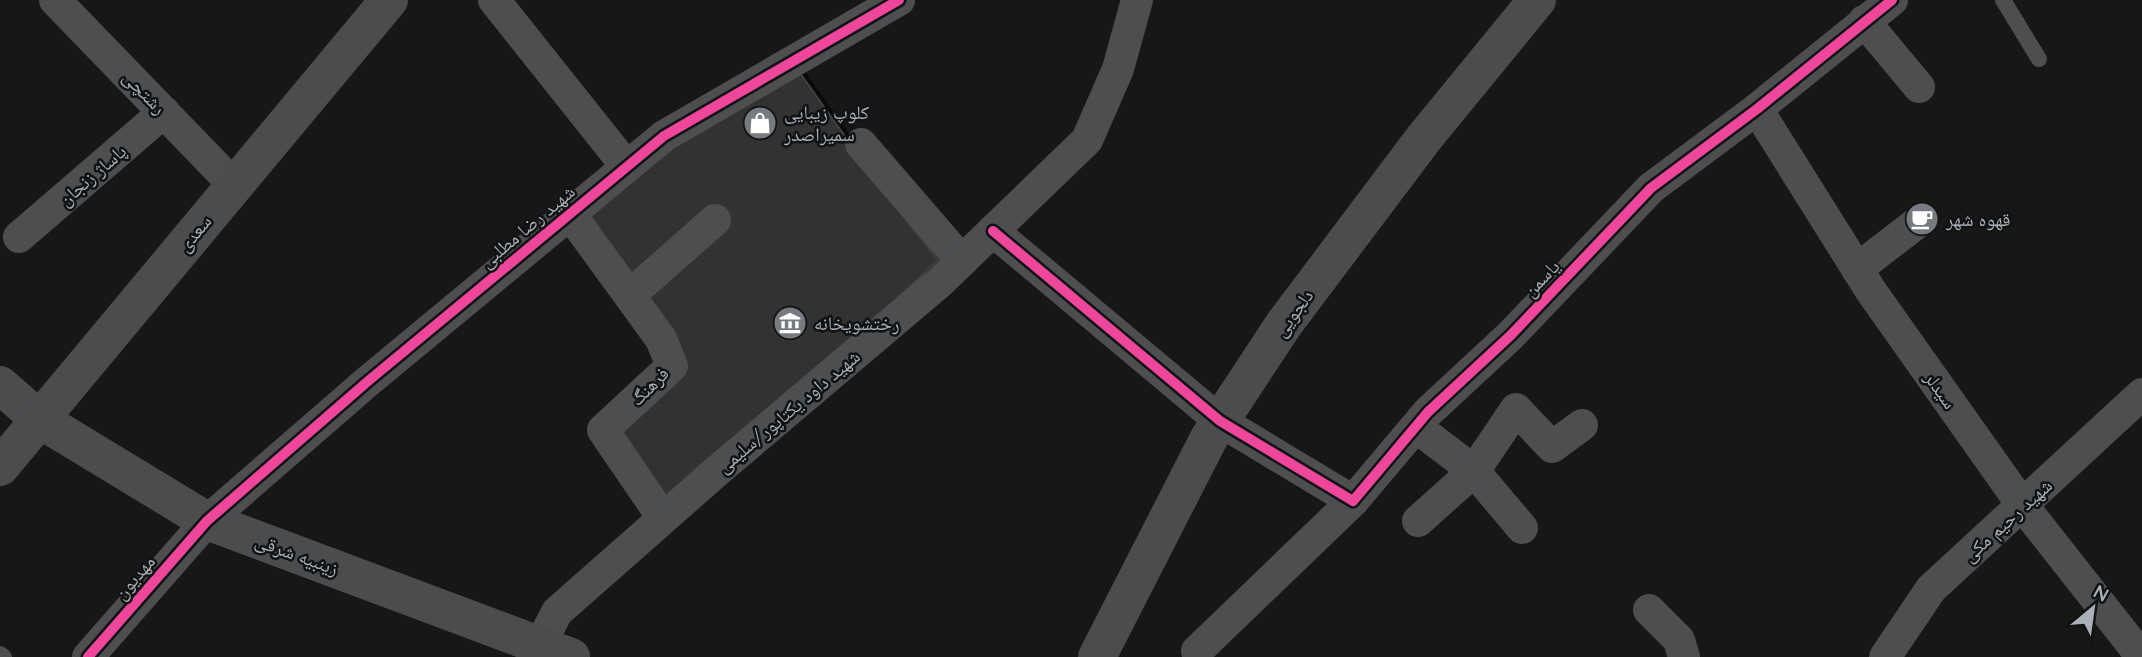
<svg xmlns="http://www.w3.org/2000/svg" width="2142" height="657" viewBox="0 0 2142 657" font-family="Quicksand,'Noto Naskh Arabic',sans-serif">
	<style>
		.building { fill: #323232; stroke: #404243; stroke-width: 2; filter: url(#shadow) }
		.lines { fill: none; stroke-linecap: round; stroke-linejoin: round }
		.service { stroke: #4c4e50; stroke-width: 16 }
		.minor { stroke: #4c4e50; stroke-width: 32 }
		.secondary { stroke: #4b4c4e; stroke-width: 38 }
		.cycleway-casing { stroke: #111213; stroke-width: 15 }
		.cycleway { stroke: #ed469a; stroke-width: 10 }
		.labels { text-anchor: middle; stroke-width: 5; stroke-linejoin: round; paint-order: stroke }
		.street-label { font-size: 19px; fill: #aab0b7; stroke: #111213 }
		.poi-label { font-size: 19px; fill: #aab0b7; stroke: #111213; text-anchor: start }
	</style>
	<defs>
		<filter id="shadow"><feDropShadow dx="8" dy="4.5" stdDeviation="0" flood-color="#0009"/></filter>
	</defs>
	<rect width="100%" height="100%" fill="#171717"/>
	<polygon class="building" points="792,62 889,198 938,260 663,518 603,430 672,366 570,214"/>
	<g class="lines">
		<g class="service">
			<polyline points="2003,0 2039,59"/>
			<polyline points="0,654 4,657"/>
		</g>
		<g class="minor">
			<polyline points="55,0 234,185"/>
			<polyline points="494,0 627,167"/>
			<polyline points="1864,21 1919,87"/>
			<polyline points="1757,109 1871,291 2023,506 2142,657"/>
			<polyline points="861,144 962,261"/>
			<polyline points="570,214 661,339 672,366 603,430 663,518"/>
			<polyline points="993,231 1220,421 1353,501 1428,412 1511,335 1651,188 1757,109 1892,0"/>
			<polyline points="19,237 164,112"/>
			<polyline points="1857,269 1922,219"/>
			<polyline points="630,295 715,220"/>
			<polyline points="1416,427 1474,471 1522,528"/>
			<polyline points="1418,521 1474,471 1516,409 1552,447 1582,425"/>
			<polyline points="1649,610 1679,640 1684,657"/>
			<polyline points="540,645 557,612 717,471 940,282 1087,140 1118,69 1137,0"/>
			<polyline points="1197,651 1353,501"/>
			<polyline points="88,657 207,521 367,382 664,136 899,0"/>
			<polyline points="1885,657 1931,589 2142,394"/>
		</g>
		<g class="secondary">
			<polyline points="0,385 39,419 207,521 571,657"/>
			<polyline points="0,467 389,0"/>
			<polyline points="1097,657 1209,438 1284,324 1424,138 1537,0"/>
		</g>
		<defs>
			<g id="cycleway">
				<polyline points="993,231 1220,421 1353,501 1428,412 1511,335 1651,188 1757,109 1892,0"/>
				<polyline points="88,657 207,521 367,382 664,136 899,0"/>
			</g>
		</defs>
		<use href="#cycleway" class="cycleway-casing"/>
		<use href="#cycleway" class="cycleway"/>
	</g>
	<defs>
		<symbol id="shop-disc" viewBox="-11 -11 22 22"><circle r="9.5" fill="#777a7f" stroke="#111213"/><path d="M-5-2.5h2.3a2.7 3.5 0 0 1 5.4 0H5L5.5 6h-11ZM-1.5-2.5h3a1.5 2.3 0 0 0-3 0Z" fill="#fff"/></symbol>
		<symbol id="cafe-disc" viewBox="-11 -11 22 22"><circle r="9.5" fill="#777a7f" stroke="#111213"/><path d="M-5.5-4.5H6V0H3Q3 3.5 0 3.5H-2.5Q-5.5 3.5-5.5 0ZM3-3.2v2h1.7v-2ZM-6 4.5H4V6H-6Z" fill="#fff"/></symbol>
		<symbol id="museum-disc" viewBox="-11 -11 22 22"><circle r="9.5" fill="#777a7f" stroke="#111213"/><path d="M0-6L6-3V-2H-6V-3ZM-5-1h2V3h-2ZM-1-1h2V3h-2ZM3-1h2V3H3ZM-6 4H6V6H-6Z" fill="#fff"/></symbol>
	</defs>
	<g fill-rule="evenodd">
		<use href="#shop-disc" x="741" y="104" width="38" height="38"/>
		<use href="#cafe-disc" x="1903" y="200" width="38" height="38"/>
		<use href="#museum-disc" x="771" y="304" width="38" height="38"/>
	</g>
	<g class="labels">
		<g class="street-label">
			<text transform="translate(145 92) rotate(46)" y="7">رشتچی</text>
			<text transform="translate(92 175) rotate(-41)" y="7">پاساژ زنجان</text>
			<text transform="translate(527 226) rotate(-40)" y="7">شهید رضا مطلبی</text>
			<text transform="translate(194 233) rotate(-50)" y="7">سعدی</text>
			<text transform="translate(1541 278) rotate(-46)" y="7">یاسمن</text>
			<text transform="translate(1293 313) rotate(-54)" y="7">دلجویی</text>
			<text transform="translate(649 386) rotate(-45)" y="7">فرهنگ</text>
			<text transform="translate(1941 390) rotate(55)" y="7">سیدلر</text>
			<text transform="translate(788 411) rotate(-40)" y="7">شهید داود یکتاپور/سلیمی</text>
			<text transform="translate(2007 520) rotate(-42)" y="7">شهید رحیم مکی</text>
			<text transform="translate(297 554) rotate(20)" y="7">زینبیه شرقی</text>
			<text transform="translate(134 577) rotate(-49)" y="7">مهدیون</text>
		</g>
		<g class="poi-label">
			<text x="784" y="119">کلوپ زیبایی<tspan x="784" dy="22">سمیراصدر</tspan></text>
			<text x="1946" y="226">قهوه شهر</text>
			<text x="814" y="330">رختشویخانه</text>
		</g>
	</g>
	<g transform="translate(2093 608) rotate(29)" stroke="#111213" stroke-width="5" paint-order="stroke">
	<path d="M0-5L12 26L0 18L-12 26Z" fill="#aab0b7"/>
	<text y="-10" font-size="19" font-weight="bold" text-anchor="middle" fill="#aab0b7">N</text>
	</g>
</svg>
